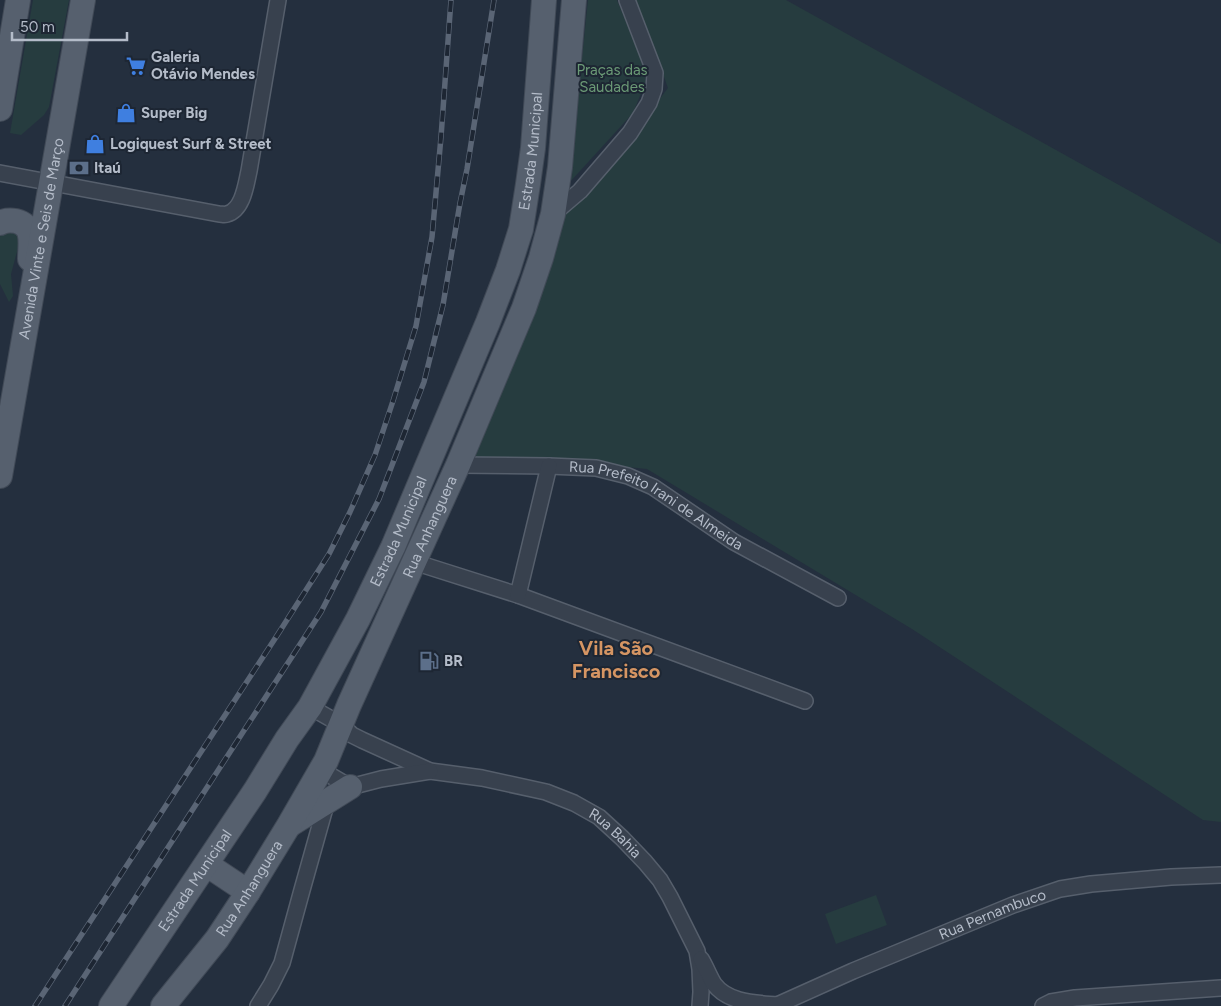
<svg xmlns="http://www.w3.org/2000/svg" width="1221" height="1006" viewBox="0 0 1221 1006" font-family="Figtree,sans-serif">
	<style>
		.green { fill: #263c3f }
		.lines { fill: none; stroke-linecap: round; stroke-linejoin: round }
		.minor-casing { stroke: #565f6c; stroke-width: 18 }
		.primary-casing { stroke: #414a57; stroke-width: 26 }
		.minor { stroke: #38414e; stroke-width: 15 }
		.primary { stroke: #56606e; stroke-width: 24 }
		.rail-casing { stroke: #5a6575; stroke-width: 5.5 }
		.rail { stroke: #1d2633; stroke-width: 4; stroke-dasharray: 11; stroke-linecap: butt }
		.labels { text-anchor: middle; stroke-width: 4; stroke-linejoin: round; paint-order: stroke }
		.poi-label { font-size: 15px; font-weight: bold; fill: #b4bcc9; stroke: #1d2633; text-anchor: start }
		.park-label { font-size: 15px; fill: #6b9a76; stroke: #1d2633 }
		.street-label { font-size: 15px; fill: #b4bcc9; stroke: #1d2633 }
		.district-label { font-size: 20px; font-weight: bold; fill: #d59563; stroke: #1d2633 }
	</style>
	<rect width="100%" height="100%" fill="#242f3e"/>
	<g class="green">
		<polygon points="33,0 69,0 49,107 44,115 21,135 10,133"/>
		<polygon points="588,0 617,0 640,56 646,81 633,113 569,183"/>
		<polygon points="636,0 786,0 1137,195 1221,244 1221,822 1203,820 912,629 647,469 542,458 468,459 560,219 591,188 668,88"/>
		<polygon points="2,224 21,237 11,274 13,296 9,302 0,284 0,234"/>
		<polygon points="876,895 887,925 836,944 825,914"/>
	</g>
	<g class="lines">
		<defs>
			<g id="minor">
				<path d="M0,173l219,41c3,0 6,1 8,0 16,-4 19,-30 22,-43l29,-171"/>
				<polyline points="553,214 580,191 630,133 649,103 654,89 655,73 627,0"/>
				<path id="s1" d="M458,465l91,1 47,2 32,8 25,11 81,55 104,56"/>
				<polyline points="414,562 518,595 805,701"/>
				<polyline points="518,595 549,466"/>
				<path id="s2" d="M310,707l30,17 12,11 10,5 68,31 52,7 64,14 28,11 25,14 23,21 23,24 15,18 10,17 27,54 3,18 1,23 -1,14"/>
				<polyline points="320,770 328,774 350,787 381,779 430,771"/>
				<path d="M701,959c5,8 8,17 13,25 14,19 42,19 63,21"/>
				<polyline points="258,1006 271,985 282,963 302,890 327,801"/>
				<path id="s3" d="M775,1006l78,-35 160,-66 47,-16 31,-5 80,-7 50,-2"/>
				<polyline points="1043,1006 1051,1002 1075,998 1221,988"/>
			</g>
			<g id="primary">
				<polyline points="0,109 18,0"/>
				<path d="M0,223c5,-3 10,-3 16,-2 19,5 14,22 14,38"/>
				<path id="s4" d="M0,476l83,-476"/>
				<polyline points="291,824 350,787"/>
				<polyline points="215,870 248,892"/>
				<path id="s5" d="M111,1006l144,-215 32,-52 23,-32 48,-88 35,-72 95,-225 20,-52 13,-41 7,-45 5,-36 11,-148"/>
				<path id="s6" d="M163,1006l54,-67 31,-47 41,-67 37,-64 23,-56 109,-240 66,-157 17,-50 12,-44 7,-47 14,-167"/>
			</g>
		</defs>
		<use href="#minor" class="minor-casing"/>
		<use href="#primary" class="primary-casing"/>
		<use href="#minor" class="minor"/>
		<use href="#primary" class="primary"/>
		<defs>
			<g id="rail">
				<polyline points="35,1006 278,634 329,554 350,512 375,455 393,401 416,326 432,237 441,137 451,0"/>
				<polyline points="65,1006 321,612 379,499 424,382 443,305 460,203 467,169 494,0"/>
			</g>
		</defs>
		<use href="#rail" class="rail-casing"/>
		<use href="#rail" class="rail"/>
	</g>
	<defs>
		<symbol id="supermarket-bare" viewBox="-9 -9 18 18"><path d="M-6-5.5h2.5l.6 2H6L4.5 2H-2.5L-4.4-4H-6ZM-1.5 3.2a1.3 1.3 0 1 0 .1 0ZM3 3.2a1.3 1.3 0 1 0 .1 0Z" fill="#3f7fe0" stroke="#1d2633" stroke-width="2.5" paint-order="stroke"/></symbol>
		<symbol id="shop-bare" viewBox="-9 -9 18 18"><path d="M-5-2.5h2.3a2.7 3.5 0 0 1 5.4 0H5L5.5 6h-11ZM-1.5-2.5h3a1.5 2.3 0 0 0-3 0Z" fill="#3f7fe0" stroke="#1d2633" stroke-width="2.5" paint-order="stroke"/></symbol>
		<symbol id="bank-bare" viewBox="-9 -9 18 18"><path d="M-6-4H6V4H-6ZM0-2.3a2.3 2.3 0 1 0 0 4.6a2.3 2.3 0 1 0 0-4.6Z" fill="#5c6f8a" stroke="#1d2633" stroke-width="2.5" paint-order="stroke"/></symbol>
		<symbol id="fuel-bare" viewBox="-9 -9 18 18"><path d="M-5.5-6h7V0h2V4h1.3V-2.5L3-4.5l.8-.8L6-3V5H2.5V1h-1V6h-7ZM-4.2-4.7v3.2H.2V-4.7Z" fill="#5c6f8a" stroke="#1d2633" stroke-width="2.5" paint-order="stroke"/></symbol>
	</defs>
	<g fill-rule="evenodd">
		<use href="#supermarket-bare" x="122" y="52" width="28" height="28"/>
		<use href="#shop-bare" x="112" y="99" width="28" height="28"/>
		<use href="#shop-bare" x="81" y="130" width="28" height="28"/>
		<use href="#bank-bare" x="65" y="154" width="28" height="28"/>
		<use href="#fuel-bare" x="415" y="647" width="28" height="28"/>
	</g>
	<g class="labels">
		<g class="poi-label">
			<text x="151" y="62">Galeria<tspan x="151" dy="17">Otávio Mendes</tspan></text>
			<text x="141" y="118">Super Big</text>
			<text x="110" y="149">Logiquest Surf &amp; Street</text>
			<text x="94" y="173">Itaú</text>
			<text x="444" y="666">BR</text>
		</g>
		<g class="park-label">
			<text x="612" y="75">Praças das<tspan x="612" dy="17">Saudades</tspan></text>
		</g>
		<g class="street-label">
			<text dy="5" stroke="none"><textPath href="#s5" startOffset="961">Estrada Municipal</textPath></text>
			<text dy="5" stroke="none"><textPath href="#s4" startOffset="241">Avenida Vinte e Seis de Março</textPath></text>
			<text dy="5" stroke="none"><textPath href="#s1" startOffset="208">Rua Prefeito Irani de Almeida</textPath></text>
			<text dy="5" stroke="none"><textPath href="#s6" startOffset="551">Rua Anhanguera</textPath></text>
			<text dy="5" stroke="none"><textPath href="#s5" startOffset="556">Estrada Municipal</textPath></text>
			<text dy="5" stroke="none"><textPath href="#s2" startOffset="336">Rua Bahia</textPath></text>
			<text dy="5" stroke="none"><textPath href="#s5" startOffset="151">Estrada Municipal</textPath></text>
			<text dy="5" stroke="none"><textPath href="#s6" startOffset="146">Rua Anhanguera</textPath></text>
			<text dy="5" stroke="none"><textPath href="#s3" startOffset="236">Rua Pernambuco</textPath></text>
		</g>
		<g class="district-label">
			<text x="616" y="655">Vila São<tspan x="616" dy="23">Francisco</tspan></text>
		</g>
	</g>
	<path d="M12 32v8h115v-8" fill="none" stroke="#b4bcc9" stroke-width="2.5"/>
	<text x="20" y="32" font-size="15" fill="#b4bcc9" stroke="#1d2633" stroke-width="4" paint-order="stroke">50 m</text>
</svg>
